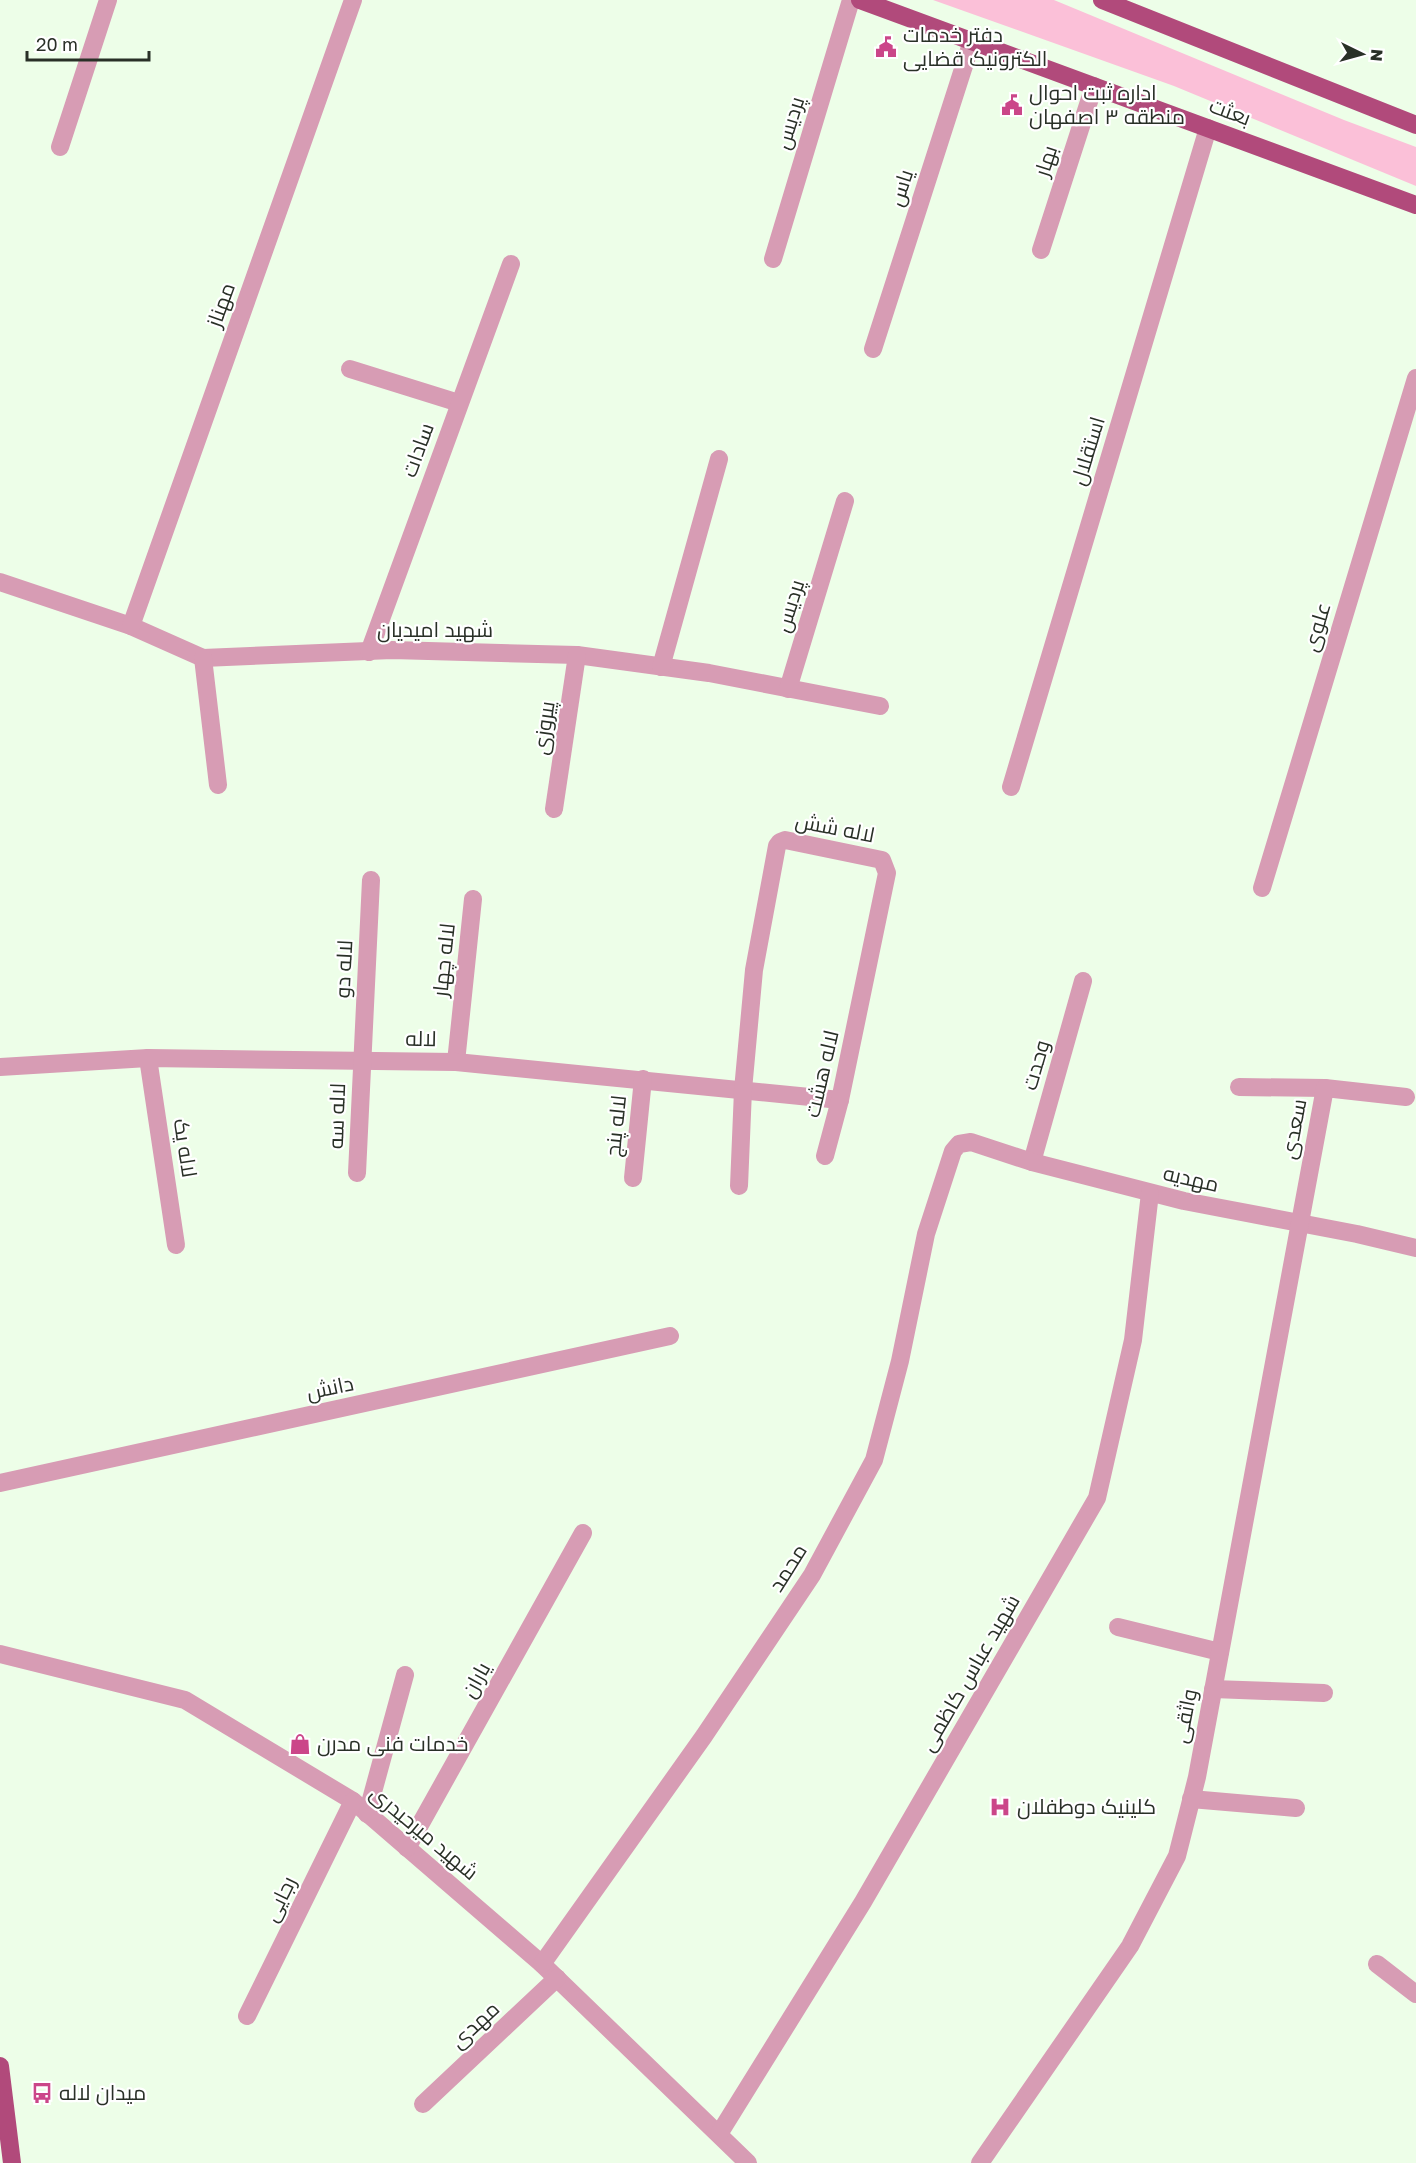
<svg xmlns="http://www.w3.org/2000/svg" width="1416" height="2163" viewBox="0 0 1416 2163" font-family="'Golos Text',Cairo,sans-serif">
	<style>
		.green { fill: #fbc0d8 }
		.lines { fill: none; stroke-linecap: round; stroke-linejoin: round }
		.minor { stroke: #d79cb4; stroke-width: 18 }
		.major { stroke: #b14a7b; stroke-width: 18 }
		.labels { text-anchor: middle; stroke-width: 4.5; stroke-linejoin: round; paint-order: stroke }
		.poi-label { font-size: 21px; fill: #293027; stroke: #fff; text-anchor: start }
		.street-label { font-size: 21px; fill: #293027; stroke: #fff }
	</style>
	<rect width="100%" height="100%" fill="#edfee8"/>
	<polygon class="green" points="933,0 1054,0 1344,120 1416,147 1416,186 1174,86"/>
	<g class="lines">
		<g class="minor">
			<polyline points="60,147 108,0"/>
			<polyline points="1041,250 1094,86"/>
			<polyline points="773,259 851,0"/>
			<polyline points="873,349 972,41"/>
			<polyline points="350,369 459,403"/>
			<polyline points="0,582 131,626 203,658 392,650 577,655 709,673 880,706"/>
			<polyline points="131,626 353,0"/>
			<polyline points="369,652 511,264"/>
			<polyline points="203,658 218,785"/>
			<polyline points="661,667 719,459"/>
			<polyline points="788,689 845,501"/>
			<polyline points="1011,787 1208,128"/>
			<polyline points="554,809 577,655"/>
			<polyline points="1262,888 1416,378"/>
			<polyline points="148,1058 176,1245"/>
			<polyline points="456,1062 473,899"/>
			<polyline points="0,1067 148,1058 456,1062 840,1100"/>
			<polyline points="1239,1087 1325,1088"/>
			<polyline points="1032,1162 1083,981"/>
			<polyline points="357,1173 371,880"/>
			<polyline points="633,1178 643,1079"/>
			<polyline points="739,1186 743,1090 754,970 777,846 780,842 785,840 882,860 887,873 840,1100 825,1156"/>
			<polyline points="0,1483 670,1336"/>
			<polyline points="1118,1627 1220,1652"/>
			<polyline points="0,1654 185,1700 353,1801 542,1964 748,2163"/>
			<polyline points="1213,1689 1324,1693"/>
			<polyline points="1191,1799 1296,1808"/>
			<polyline points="367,1814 405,1675"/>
			<polyline points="407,1848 583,1533"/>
			<polyline points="542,1964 704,1736 812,1575 874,1460 900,1361 926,1234 953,1151 959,1144 971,1142 1032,1162 1184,1201 1357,1234 1416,1248"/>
			<polyline points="1377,1964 1416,1994"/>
			<polyline points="247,2016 353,1801"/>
			<polyline points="423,2104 557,1978"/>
			<polyline points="719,2134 863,1902 1097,1498 1133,1340 1150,1193"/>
			<polyline points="980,2163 1130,1946 1177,1856 1197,1777 1325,1088 1406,1097"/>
		</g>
		<g class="major">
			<polyline points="860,0 1416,205"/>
			<polyline points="1102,0 1416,125"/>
			<polyline points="0,2066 12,2163"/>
		</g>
	</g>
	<defs>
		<symbol id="civic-bare" viewBox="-9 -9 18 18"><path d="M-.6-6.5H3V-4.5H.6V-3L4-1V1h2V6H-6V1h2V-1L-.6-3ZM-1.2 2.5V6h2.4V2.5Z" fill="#cb4689" stroke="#fff" stroke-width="2.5" paint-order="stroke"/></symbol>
		<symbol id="shop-bare" viewBox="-9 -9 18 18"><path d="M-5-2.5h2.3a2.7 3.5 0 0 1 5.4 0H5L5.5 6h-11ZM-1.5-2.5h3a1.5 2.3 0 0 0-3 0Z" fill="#cb4689" stroke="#fff" stroke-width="2.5" paint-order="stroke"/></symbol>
		<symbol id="hospital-bare" viewBox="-9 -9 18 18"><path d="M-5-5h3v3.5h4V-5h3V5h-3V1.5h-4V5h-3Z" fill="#cb4689" stroke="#fff" stroke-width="2.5" paint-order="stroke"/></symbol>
		<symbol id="bus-bare" viewBox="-9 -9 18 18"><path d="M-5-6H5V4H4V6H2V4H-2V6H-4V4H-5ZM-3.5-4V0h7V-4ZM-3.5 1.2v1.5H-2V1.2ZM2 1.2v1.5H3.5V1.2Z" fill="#cb4689" stroke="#fff" stroke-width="2.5" paint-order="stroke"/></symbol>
	</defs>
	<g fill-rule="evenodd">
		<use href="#civic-bare" x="871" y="32" width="30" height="30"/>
		<use href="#civic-bare" x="997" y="90" width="30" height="30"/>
		<use href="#shop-bare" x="285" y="1729" width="30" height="30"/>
		<use href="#hospital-bare" x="985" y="1792" width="30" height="30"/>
		<use href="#bus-bare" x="27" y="2078" width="30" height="30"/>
	</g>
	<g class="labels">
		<g class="poi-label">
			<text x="903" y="42">دفتر خدمات<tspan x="903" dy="24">الکترونیک قضایی</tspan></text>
			<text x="1029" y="100">اداره ثبت احوال<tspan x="1029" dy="24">منطقه ۳ اصفهان</tspan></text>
			<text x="317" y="1751">خدمات فنی مدرن</text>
			<text x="1017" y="1814">کلینیک دوطفلان</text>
			<text x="59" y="2100">میدان لاله</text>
		</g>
		<g class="street-label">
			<text transform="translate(1230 112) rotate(20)" y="7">بعثت</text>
			<text transform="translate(790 123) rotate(-73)" y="7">پردیس</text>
			<text transform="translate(1046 161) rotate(-72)" y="7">بهار</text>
			<text transform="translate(901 188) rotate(-72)" y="7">یاس</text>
			<text transform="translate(221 305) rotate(-70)" y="7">مهناز</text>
			<text transform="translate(418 450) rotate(-70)" y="7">سادات</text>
			<text transform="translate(1088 451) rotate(-73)" y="7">استقلال</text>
			<text transform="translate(790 606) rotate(-73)" y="7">پردیس</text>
			<text transform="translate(1317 627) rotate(-73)" y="7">علوی</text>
			<text x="435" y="637">شهید امیدیان</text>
			<text transform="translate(544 728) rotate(-82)" y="7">پیروزی</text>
			<text transform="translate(835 828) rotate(11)" y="7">لاله شش</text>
			<text transform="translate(444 960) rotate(-84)" y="7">لاله چهار</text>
			<text transform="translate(344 969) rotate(-87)" y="7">لاله دو</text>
			<text transform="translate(421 1039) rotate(1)" y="7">لاله</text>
			<text transform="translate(1036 1065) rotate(-74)" y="7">وحدت</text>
			<text transform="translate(822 1074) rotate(-77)" y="7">لاله هشت</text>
			<text transform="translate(337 1116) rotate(-88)" y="7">لاله سه</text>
			<text transform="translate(616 1126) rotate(-84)" y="7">لاله پنج</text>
			<text transform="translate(1294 1129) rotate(-79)" y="7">سعدی</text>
			<text transform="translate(185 1148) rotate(81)" y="7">لاله یک</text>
			<text transform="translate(1191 1179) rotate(13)" y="7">مهدیه</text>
			<text transform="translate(330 1388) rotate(-12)" y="7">دانش</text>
			<text transform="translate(788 1568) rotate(-58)" y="7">محمد</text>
			<text transform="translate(970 1673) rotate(-60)" y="7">شهید عباس کاظمی</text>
			<text transform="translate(476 1680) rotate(-61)" y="7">یاران</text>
			<text transform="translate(1185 1716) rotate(-79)" y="7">واثقی</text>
			<text transform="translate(424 1833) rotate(40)" y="7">شهید میرحیدری</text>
			<text transform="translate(280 1899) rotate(-64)" y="7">رجایی</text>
			<text transform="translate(475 2025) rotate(-43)" y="7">مهدی</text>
		</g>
	</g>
	<g transform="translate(1362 54) rotate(95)" stroke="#ffffff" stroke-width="4.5" paint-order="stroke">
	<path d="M0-4.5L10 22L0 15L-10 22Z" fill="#293027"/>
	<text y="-9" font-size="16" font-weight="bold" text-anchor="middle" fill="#293027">N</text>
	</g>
	<path d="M27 51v9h122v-9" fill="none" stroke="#293027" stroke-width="3"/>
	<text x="36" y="51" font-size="18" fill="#293027" stroke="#ffffff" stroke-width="4.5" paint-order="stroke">20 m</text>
</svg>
